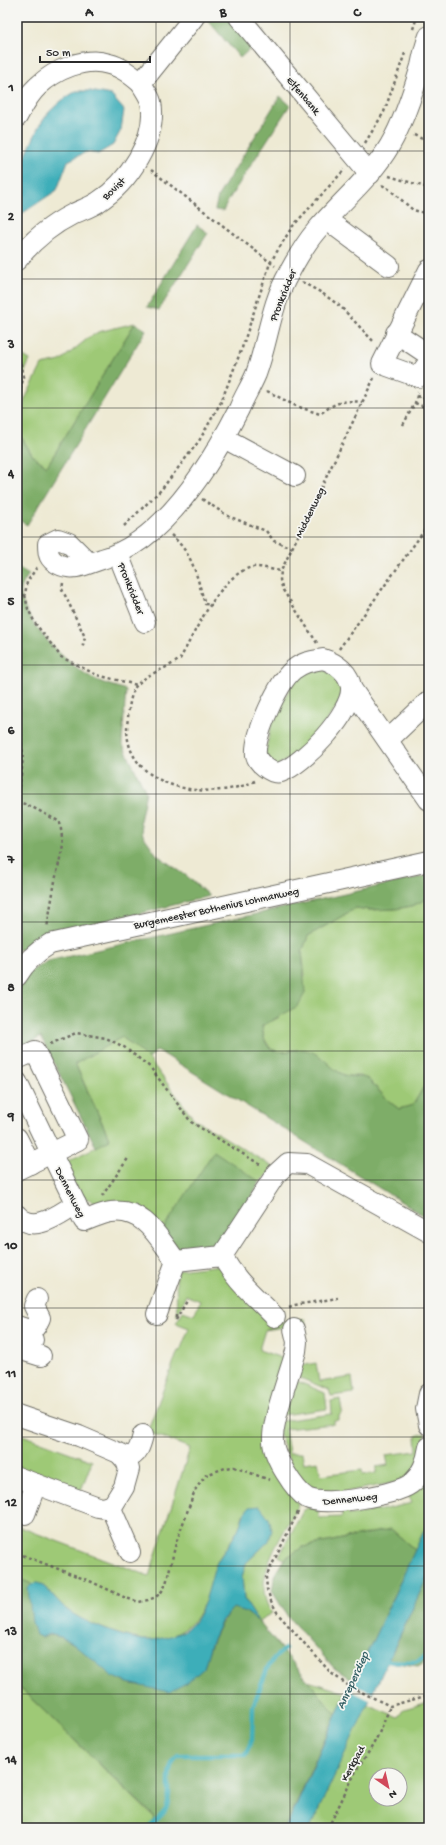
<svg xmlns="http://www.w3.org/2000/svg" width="446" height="1845" viewBox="0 0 446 1845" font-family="'Gochi Hand',sans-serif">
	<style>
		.green { fill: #9ec976; stroke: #647a50; fill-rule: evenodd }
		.forest { fill: #7ead67; stroke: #546c49 }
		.water { fill: #3eaeb9; stroke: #346c72 }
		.pier { fill: #eeead4 }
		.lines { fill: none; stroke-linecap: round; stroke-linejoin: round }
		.stream { stroke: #3eaeb9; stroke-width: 4.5 }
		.minor-casing { stroke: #6f6e66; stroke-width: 22 }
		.path { stroke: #6f6e66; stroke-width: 2.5; stroke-dasharray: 3 3; stroke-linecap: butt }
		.minor { stroke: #fff; stroke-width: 20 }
		.grid { fill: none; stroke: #2b2b2b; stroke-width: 1; stroke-opacity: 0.55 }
		.labels { text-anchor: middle; stroke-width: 3.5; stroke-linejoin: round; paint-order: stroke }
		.street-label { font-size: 11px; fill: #2b2b2b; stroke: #f6f6f2 }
		.water-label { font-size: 12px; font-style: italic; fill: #335f64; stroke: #f6f6f2 }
		.neatline { fill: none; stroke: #2b2b2b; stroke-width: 1.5 }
		.grid-label { font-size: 13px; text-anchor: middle; font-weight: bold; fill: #2b2b2b }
	</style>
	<rect width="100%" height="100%" fill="#f6f6f2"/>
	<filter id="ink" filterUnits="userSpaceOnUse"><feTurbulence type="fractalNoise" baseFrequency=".025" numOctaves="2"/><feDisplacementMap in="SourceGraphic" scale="8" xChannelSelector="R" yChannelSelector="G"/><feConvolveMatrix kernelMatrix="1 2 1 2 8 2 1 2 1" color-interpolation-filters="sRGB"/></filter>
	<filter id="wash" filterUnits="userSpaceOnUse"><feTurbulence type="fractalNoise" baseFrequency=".012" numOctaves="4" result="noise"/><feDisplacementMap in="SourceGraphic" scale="16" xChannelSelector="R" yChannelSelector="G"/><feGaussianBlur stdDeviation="0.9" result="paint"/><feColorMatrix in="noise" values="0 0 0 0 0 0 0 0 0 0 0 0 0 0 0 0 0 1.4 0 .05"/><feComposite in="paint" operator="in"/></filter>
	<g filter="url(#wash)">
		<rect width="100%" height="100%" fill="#eeead4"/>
		<g class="green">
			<polygon points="135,323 47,466 33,456 18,432 25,399 42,365 60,361 87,339 98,332"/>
			<polygon points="17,352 30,360 17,389"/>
			<polygon points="319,667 338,677 344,689 342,700 305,749 275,767 264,759 273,716 299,674"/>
			<polygon points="429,898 429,1078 413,1105 399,1109 390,1102 369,1080 360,1076 346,1076 333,1069 320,1057 293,1050 280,1053 270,1048 264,1038 262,1025 278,1018 305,975 302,952 308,936 356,908 369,910 395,909 412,906"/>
			<polygon points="122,1037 149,1059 194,1119 275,1168 260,1182 160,1234 78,1194 64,1163 110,1140 75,1063"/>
			<path d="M221,1265l51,55 -8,4 41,-5 1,5 -41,6 -6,20 31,11 -22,71 30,73c-14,31 -50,74 -26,108l-14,8 -14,-22 -2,-22 4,-14 23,-22 -26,-27c-3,22 -21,34 -28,53 -5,17 -8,34 -18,49 -8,14 -30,24 -46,24 -20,1 -66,-17 -82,-29 -10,-7 -20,-23 -29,-27 -3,-1 -6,0 -9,0 -5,-2 -9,-4 -14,-6v-52l132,50 41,-128 -43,-16 31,-81h2l9,-23 -13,-5 7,-12 11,4 6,-14 -14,-6 -9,21 -1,-41 3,-5z"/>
			<polygon points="298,1363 305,1365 316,1363 319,1382 352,1377 354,1393 331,1396 329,1390 293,1375"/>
			<polygon points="292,1379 325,1393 327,1409 282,1415"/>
			<polygon points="340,1399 342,1412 339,1416 339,1420 334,1421 334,1424 285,1429 289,1453 302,1453 304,1463 318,1461 321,1475 362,1470 363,1475 376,1473 376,1467 388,1465 386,1455 417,1451 416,1436 425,1433 424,1452 408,1480 319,1497 296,1479 279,1433 281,1421 332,1414 331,1401"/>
			<polygon points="17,1433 92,1461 80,1493 17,1474"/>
			<polygon points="429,1466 429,1520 415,1550 391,1529 303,1547 284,1559 279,1556 303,1511 309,1507 318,1506 319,1518 342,1517 341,1505 347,1505 349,1515 371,1512 370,1501 375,1500 377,1511 412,1503 407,1492"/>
			<polygon points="308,1681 346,1693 336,1714"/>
			<polygon points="17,1685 155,1818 150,1828 17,1828"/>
			<path d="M429,1702v126h-119l57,-124 31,13 6,-8zM376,1775h24v24h-24z"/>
		</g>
		<g class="forest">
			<polygon points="205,17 228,17 253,46 240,58"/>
			<polygon points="280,96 290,105 229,199 223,211 215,210 218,196"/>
			<polygon points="197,225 208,233 159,310 147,307"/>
			<polygon points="135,323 146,330 27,525 17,519 17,438 18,432 33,456 47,466"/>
			<path d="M17,567l12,7c-4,6 -10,14 -8,22 6,29 43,65 68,80 11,7 26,10 37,14l-4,53 24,49 -6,29 3,14 14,20 31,22 21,19 -173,44 -13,9 -6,1z"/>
			<path d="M429,875v23l-17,8 -17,3 -26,1 -13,-2 -48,28 -6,16 3,41 -7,13 -36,20c1,7 2,17 8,22 11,8 24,0 36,2 16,3 24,19 38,25 8,3 17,0 24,4 3,2 6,7 8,9 8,8 14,15 23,21l14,-4 16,-27v141l-272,-169 -8,9 -27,-22 -47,27 35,76 -14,7 -55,-110 -24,12v-57l12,-20 19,-11z"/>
			<polygon points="214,1151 260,1182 222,1247 175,1257 160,1234"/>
			<polygon points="391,1529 415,1550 354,1681 334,1668 288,1617 272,1591 275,1574 284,1559 303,1547"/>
			<polygon points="429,1573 429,1659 418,1666 388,1662"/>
			<path d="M17,1578l15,6 -4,4 14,49c33,-12 60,47 97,48 5,0 12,-3 17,-5 16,-4 32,-8 48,-12 6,-23 13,-42 29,-61l13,5 12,9 78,93 -51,114h-135l5,-11 -138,-132z"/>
		</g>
		<g class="water">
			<polygon points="76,91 90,91 111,95 124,110 121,130 113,145 98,154 86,152 68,161 57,190 17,217 17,175 39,126 49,112 61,101"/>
			<path d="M260,1506l9,12 3,12 -3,11 -23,22 -4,14 2,22 14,22 -12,-9 -13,-4 -11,12 -11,23 -7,25 -16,14 -19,10 -41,-9 -16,-7 -39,-33 -12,-6 -12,-3 -8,3 -5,-2 -4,-13 -4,-34c3,-3 6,-6 10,-5 7,2 22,21 29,27 16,12 66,33 85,30 8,-1 28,-6 35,-11 17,-12 22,-44 28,-62 5,-13 15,-22 21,-34 6,-10 6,-18 13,-26z"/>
			<polygon points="429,1520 429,1573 310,1828 286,1828 346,1693 354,1681"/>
		</g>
		<polygon class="pier" points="350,1683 375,1694 372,1701 347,1689"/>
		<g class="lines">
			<g class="stream">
				<polyline points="382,1661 415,1662 429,1655"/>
				<path d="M150,1828c4,-8 13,-12 16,-19 8,-20 -4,-37 12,-54h67l7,-15 1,-34 15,-39 6,-9 11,-9"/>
			</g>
		</g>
	</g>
	<g filter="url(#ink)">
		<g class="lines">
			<defs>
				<g id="minor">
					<polyline points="239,17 370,174"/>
					<path d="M17,117c6,-11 11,-22 21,-31 17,-16 47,-30 71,-22 13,3 22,11 32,19l53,-66"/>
					<polyline points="327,220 389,266"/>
					<path d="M17,260c15,-19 34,-35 56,-46 8,-4 18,-7 25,-12 30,-19 60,-64 53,-100 -2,-7 -7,-13 -10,-19"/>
					<polyline points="429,270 382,364 418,377 429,362"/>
					<polyline points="396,333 429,355"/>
					<polyline points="224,438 295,476"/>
					<polyline points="118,554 145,622"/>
					<path d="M89,563l-20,-20 -11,-4 -10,5c0,11 1,15 10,20 15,8 29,0 44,-5 62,-17 109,-95 137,-150 5,-12 12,-23 17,-35 12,-33 15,-70 33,-101 8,-15 16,-29 27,-42 24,-29 54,-52 74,-86 14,-24 23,-52 31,-79 2,-10 4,-20 8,-30"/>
					<path d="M323,659c13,4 27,14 28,29 2,24 -48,77 -70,84 -6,2 -11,-1 -16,-5 -4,-3 -8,-7 -9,-12 -2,-20 22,-72 37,-85 10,-8 18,-9 30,-11z"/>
					<polyline points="351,688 429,800"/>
					<polyline points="388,740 429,701"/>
					<path d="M17,976c9,-15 19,-24 33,-32l379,-83"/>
					<polyline points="17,1059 35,1051 78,1140 17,1170"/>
					<path d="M17,1082l67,139c9,-3 18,-8 27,-9 33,-5 48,27 65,49l46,-5 54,-82 12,-11 19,1 122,68"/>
					<polyline points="17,1138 30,1164"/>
					<path d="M17,1215c17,20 42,-1 59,-11"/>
					<path d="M222,1256c15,27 32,39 53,61"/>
					<polyline points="157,1314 176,1261"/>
					<polyline points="17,1326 29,1330 26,1337 33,1340 28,1352 41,1356"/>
					<polyline points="36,1326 40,1318 34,1306 37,1299"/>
					<path d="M294,1329l3,13 -1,9c-6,22 -25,71 -23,91 1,15 21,48 34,56 17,9 93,-3 106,-16 10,-9 14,-22 16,-35"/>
					<polyline points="429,1394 426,1409 429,1425"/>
					<path d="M17,1415l62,21 49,21c10,-1 13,-14 15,-22"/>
					<polyline points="17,1477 98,1507 104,1508 113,1505 124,1487 129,1469 126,1461 120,1454"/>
					<polyline points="110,1506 130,1552"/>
					<polyline points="25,1514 36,1484"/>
				</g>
			</defs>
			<use href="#minor" class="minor-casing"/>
			<g class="path">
				<polyline points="413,29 417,17"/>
				<polyline points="414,135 429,142"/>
				<polyline points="365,143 384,112 405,53"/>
				<polyline points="151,170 275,266"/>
				<polyline points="389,176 429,188"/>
				<polyline points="382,185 389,189 413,210 429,214"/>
				<polyline points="302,282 322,293 341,307 374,342"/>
				<path d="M17,358c10,13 6,25 0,40"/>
				<path d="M267,391l29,15 24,8c16,-12 22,-14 42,-12"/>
				<polyline points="417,396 429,400"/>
				<polyline points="415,403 429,409"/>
				<polyline points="403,425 415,403 418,392"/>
				<polyline points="202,499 228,516 266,531 274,541 292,548"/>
				<polyline points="124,526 161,490 199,441 221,402 242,348 270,263 292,227 345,169"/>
				<path d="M171,535c23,20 25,40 34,69l7,1"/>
				<polyline points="63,583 62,589 85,637 82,649"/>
				<polyline points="25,595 28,609 35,623 61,657 97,675 137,685"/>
				<polyline points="17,596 25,595 27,582 37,567"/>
				<polyline points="317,643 283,590 280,580 281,571 374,378"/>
				<polyline points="339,649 429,524"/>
				<path d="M17,732c11,19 3,47 0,68"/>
				<path d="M255,781c-48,23 -138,6 -127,-63 1,-9 2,-24 8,-32 11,-13 31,-17 44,-27 15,-27 41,-86 73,-92 8,-1 19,3 28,4"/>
				<polyline points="17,801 32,807 60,822 63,845 55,881 47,928"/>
				<polyline points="50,1044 76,1033 106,1038 124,1047 150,1067 191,1122 261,1165"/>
				<polyline points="102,1196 129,1157"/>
				<polyline points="289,1307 295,1305 338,1298"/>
				<polyline points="176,1315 176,1320"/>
				<polyline points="176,1320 188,1299"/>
				<polyline points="298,1512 266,1577 267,1589 271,1601 278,1614 331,1673 349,1686 390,1706 429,1695"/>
				<polyline points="17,1553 92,1582 126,1598 139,1602 148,1600 156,1597 162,1591 166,1584 176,1543 195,1490 206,1475 225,1468 234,1467 270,1480"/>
				<path d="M328,1828l31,-63c14,-16 24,-39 31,-59"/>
			</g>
			<use href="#minor" class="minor"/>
		</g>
	</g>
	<path class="grid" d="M156,17v1811M290,17v1811M17,151h412M17,279h412M17,408h412M17,537h412M17,665h412M17,794h412M17,922h412M17,1051h412M17,1180h412M17,1308h412M17,1437h412M17,1566h412M17,1694h412"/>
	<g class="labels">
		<g class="street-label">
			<text transform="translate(304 95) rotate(50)" y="4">Elfenbank</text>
			<text transform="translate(113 188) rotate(-44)" y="4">Bovist</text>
			<text transform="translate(282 295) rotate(-68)" y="4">Pronkridder</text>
			<text transform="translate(309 512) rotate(-64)" y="4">Middenweg</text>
			<text transform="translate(132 588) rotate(68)" y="4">Pronkridder</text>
			<text transform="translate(216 907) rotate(-12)" y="4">Burgemeester Bothenius Lohmanweg</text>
			<text transform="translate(71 1192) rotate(63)" y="4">Dennenweg</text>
			<text transform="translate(350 1498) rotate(-6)" y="4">Dennenweg</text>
			<text transform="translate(352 1763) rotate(-61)" y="4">Kerkpad</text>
		</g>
		<g class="water-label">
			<text transform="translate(352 1680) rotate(-65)" y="4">Anreperdiep</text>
		</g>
	</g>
	<rect width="446" height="1845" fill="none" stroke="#f6f6f2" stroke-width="44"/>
	<g transform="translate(388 1787) rotate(146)"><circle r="19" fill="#f6f6f2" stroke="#a5a5a2"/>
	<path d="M0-3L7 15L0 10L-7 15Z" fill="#d1495b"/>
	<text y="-6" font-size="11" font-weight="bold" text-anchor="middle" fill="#2b2b2b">N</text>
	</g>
	<path d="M40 56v6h110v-6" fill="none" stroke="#2b2b2b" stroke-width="2"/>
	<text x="46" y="56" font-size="12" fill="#2b2b2b" stroke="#f6f6f2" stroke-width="3" paint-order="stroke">50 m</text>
	<rect x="22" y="22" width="402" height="1801" class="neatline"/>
	<g class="grid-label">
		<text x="89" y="16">A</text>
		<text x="223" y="16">B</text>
		<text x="357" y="16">C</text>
		<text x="11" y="91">1</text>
		<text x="11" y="220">2</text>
		<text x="11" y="348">3</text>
		<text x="11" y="477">4</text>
		<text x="11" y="605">5</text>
		<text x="11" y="734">6</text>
		<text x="11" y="863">7</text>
		<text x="11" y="991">8</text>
		<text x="11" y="1120">9</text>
		<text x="11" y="1249">10</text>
		<text x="11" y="1377">11</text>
		<text x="11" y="1506">12</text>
		<text x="11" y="1635">13</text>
		<text x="11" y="1763">14</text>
	</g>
</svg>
